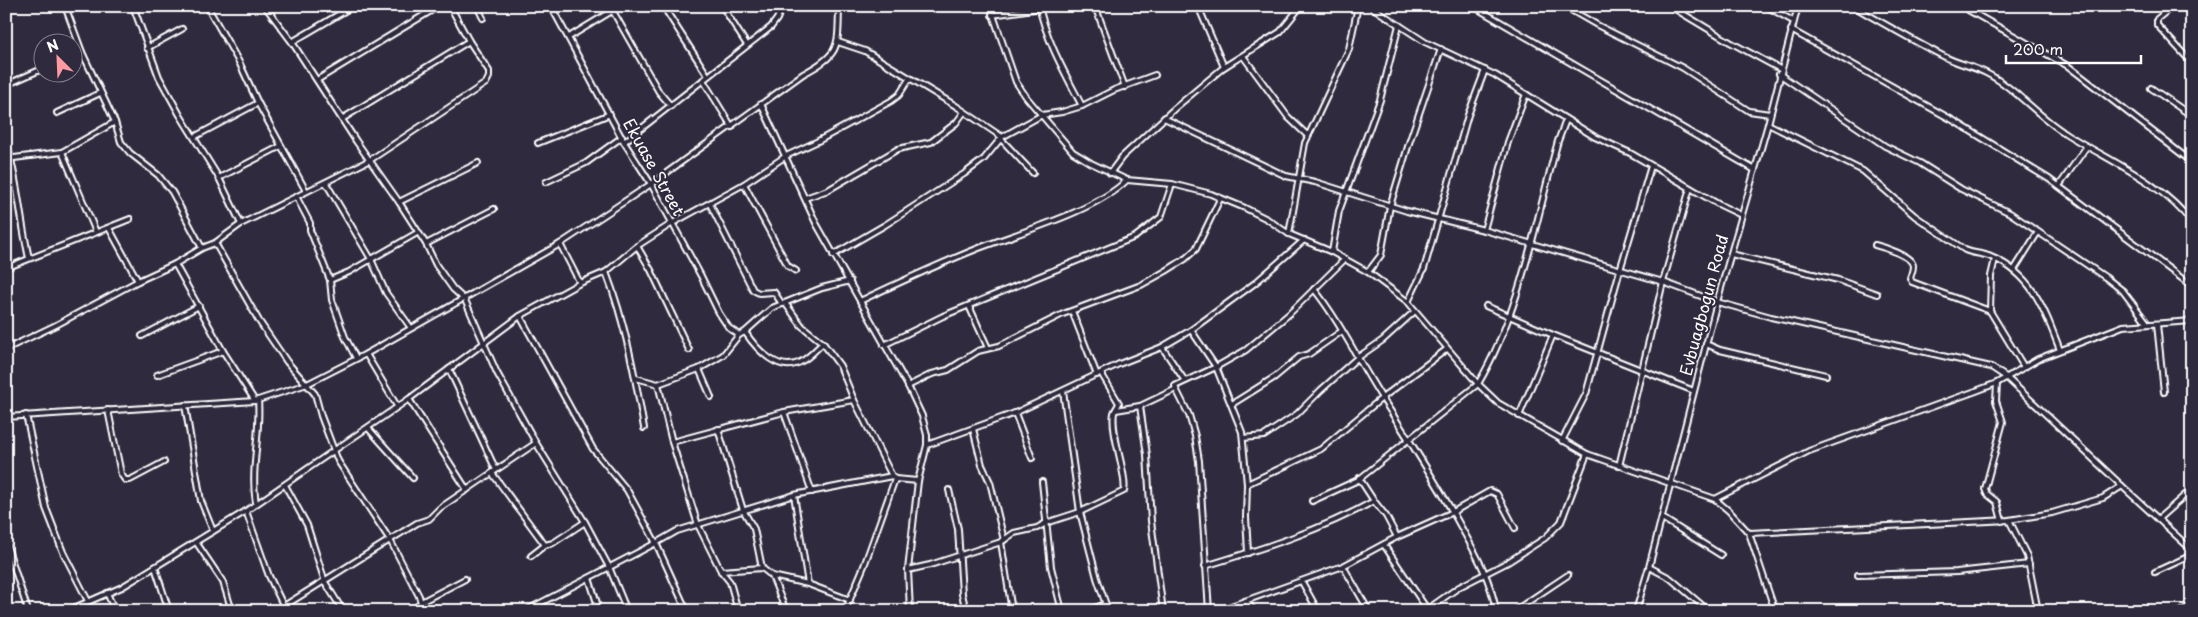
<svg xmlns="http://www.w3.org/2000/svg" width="2198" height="617" viewBox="0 0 2198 617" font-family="'Playpen Sans',sans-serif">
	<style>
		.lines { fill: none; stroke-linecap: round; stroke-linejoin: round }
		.street-casing { stroke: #fff; stroke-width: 8 }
		.street { stroke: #2f2a3d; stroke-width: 4 }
		.labels { text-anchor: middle; stroke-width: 4; stroke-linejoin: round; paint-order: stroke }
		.street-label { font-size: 16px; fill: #fff; stroke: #2f2a3d }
	</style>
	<rect width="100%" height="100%" fill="#2f2a3d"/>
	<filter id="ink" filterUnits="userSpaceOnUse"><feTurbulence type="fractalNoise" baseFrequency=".02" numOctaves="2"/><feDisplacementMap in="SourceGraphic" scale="10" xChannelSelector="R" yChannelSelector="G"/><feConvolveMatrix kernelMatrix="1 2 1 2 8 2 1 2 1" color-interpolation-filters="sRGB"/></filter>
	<g filter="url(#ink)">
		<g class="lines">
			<defs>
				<g id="street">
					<polyline points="65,6 82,52 115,122 121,142 130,153 158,175 172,192 202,248"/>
					<polyline points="133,6 159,77 180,115 219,178 241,224"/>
					<polyline points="207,6 240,64 258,103 306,191"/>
					<polyline points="265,6 292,42 356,141 399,202 426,244 436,265 453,289 465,300 497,373 536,443 585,522 609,567 627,611"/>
					<polyline points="477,6 483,18"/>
					<polyline points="551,6 624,142 651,184 701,276 719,313 729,328 739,335"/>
					<polyline points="610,6 659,92 671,106"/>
					<polyline points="663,6 708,76"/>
					<polyline points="722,6 747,45"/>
					<polyline points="990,6 1016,82 1027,98 1073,152 1091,163 1127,180 1172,184 1211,194 1245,208 1267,219 1289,234 1332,252 1368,272 1408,302 1478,384 1498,403 1587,454 1715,499 1729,511 1749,533 1775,611"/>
					<path d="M1039,6c8,36 26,67 43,100"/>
					<polyline points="1095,6 1125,87"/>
					<polyline points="1198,6 1224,67"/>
					<polyline points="1370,6 1425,42 1495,75 1595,137 1630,153 1718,204 1741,215"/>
					<polyline points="1473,6 1755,170"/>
					<polyline points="1564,6 1597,25 1683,68 1749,111 1770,114"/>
					<polyline points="1670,6 1730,42 1780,69"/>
					<polyline points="1766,6 1793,21"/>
					<path d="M1853,6c31,18 62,36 94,52 13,6 27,9 39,15 30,15 51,43 79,60 42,27 97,49 127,90"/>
					<polyline points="1961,6 2068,66 2192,162"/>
					<polyline points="2173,6 2157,19 2157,25 2192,63"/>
					<polyline points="6,8 10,6"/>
					<polyline points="992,15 1054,6"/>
					<polyline points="1791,30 1956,122 2049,179 2192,286"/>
					<polyline points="569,37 620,6"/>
					<polyline points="292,42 353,6"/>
					<polyline points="838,42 865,51 956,106 1002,137 1042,115 1062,112 1082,106 1114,90 1155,75"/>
					<polyline points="147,48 182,29"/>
					<polyline points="72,56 82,52"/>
					<polyline points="1243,56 1288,117 1308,136"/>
					<polyline points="1779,74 1885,146 1920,163 1961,189 2010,213 2105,277 2123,291 2148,324"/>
					<polyline points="317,80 439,6"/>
					<polyline points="703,80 732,127"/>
					<polyline points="6,85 42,69"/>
					<polyline points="2151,88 2192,116"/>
					<polyline points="761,104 816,223 908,386 922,416 927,435 927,445 918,481 908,570 910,611"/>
					<polyline points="57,113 100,93"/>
					<polyline points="1164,118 1286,176 1315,182 1407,211 1484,230 1663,282 1717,302 1771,317 1991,367 2006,377 2122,486 2103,498 2052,513 2009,520 1749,533"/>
					<polyline points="342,119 469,41"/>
					<path d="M1768,124l95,47 52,45 50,34c9,4 18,3 26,7 42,17 54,54 69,93"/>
					<polyline points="194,137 258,103"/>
					<polyline points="1001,139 1033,173"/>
					<path d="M6,141c12,38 14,79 23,117"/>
					<polyline points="624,142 771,27 777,19 782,6"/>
					<polyline points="538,143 610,114"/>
					<polyline points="62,152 96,232"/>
					<polyline points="6,159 62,152 115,122"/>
					<polyline points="1110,173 1122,157 1175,108 1224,67 1280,32 1301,6"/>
					<polyline points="219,178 281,146"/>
					<polyline points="546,182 586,163 622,137"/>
					<polyline points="326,183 371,259 386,293 411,328"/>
					<polyline points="744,184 788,266 796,271"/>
					<polyline points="2059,186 2087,146"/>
					<polyline points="297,198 310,223 310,230 330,280 332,300 345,337 356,358"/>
					<polyline points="805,198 828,190 898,149 931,142 956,123 964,112"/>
					<polyline points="399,202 478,163"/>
					<polyline points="710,204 753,290 759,293 774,292 782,304"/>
					<polyline points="109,228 138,281"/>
					<polyline points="1484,230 1508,142 1526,94"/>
					<polyline points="1289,234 1305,143 1349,49 1358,6"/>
					<polyline points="215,243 259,321 287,362 315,394 321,416 338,461 390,540 419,596 421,603 411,611"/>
					<polyline points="426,244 494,209"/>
					<path d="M1875,245c8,2 38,11 38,21 0,4 -2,9 -3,12l2,4 78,29 34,56"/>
					<polyline points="637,246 651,270 689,350"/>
					<polyline points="1332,252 1339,211 1380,100 1399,25"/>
					<polyline points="1731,254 1838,280 1877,294"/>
					<polyline points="833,255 885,225 964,174 984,159 1002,137"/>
					<polyline points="175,264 223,351 255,401"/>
					<polyline points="6,268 130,219"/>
					<polyline points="2014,270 2038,232"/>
					<path d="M606,272c19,50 29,103 38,156"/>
					<polyline points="1368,272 1381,255 1390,206 1410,140 1441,49"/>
					<polyline points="330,280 349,272 417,233"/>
					<polyline points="580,283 606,272 637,246 671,224 744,184 786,156 818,141 891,101 899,95 909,79"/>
					<path d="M1314,289c27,34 45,73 68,109 28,43 55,85 79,129 15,27 30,53 35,84"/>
					<path d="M860,301c40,-19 79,-37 119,-53 44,-17 115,-36 148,-68"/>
					<polyline points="1408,302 1424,269 1468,115 1485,70"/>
					<polyline points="785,303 802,326 823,343 840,366 854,400 892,476"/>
					<polyline points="969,306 988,348"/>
					<polyline points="1486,306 1553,335 1694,391"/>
					<polyline points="1072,311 1097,375"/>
					<polyline points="1990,311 1991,276 1995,259"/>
					<polyline points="520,316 593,449 627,490 656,543 685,607"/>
					<polyline points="2157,324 2164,392"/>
					<polyline points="1191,330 1216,367 1246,350 1289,314 1345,259"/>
					<path d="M745,332c12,18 35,43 57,29 8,-4 14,-12 21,-18"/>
					<polyline points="142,336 199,306"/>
					<polyline points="1706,344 1720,350 1826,375"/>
					<polyline points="884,345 943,316 1135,237 1161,217 1172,184"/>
					<polyline points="1162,347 1185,381"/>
					<polyline points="6,349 56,325 138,281 175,264 202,248 215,243 241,224 370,160 486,83 489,77 489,71 469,41 450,6"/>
					<polyline points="366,354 397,406"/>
					<polyline points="449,369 496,470"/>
					<polyline points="699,369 711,397"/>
					<polyline points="157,375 223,351"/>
					<polyline points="636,378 658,384 699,369 723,355 739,335 745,332 772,308 822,288 850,281"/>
					<polyline points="1997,383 1996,401 2003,422 1985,489 1987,494 1997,502 2002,521"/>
					<polyline points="658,384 672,442 698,525 721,571 730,582 738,611"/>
					<polyline points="908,386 932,374 948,370 978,351 999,346 1063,314 1141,285 1166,271 1185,259 1196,249 1220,199"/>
					<polyline points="1176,389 1189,415 1195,436 1199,461 1209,611"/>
					<polyline points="1063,391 1080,512 1097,578 1108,611"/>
					<polyline points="409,399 467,490"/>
					<polyline points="1232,404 1275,377 1299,357 1309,354 1342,331"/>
					<polyline points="185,405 201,501 213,531"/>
					<polyline points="1140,406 1147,455 1151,521 1163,611"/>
					<polyline points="108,410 121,474 125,480 130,480 164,462"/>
					<polyline points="1116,410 1140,406 1176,389 1175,386 1216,367 1242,432 1247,484 1246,517 1248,553"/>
					<polyline points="784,412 812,492"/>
					<polyline points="1015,413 1032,458"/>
					<polyline points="26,415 46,508 63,552 88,601"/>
					<polyline points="1519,416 1553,335"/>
					<path d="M6,417l249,-16 52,-17 59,-30 194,-110 91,-60 152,-110c38,-20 35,-27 36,-68"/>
					<polyline points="368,428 413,478"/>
					<polyline points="718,429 743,510 754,529 762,568"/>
					<polyline points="973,429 982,465 990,482 1004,540"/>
					<polyline points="1243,438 1264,436 1297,414 1321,390 1357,358 1383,340 1415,311"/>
					<polyline points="1562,441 1586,394 1620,270 1651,166"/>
					<polyline points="672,442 784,412 854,400"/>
					<polyline points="927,445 1015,413 1119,364 1162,347 1191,330 1255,283 1304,240"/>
					<polyline points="1619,466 1663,282 1690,188"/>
					<polyline points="492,473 545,545 553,543 585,522"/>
					<polyline points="1359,478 1374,501"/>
					<polyline points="1042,482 1051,567 1062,611"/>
					<polyline points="1247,484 1321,449 1382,398 1447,349"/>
					<polyline points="285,485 307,525 325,582 343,611"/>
					<polyline points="2122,486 2192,550"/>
					<polyline points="949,490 958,529 962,594 966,611"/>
					<polyline points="794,495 808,584"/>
					<polyline points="1715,499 1809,451 1976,391 1997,383 2038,359 2123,326 2192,321"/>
					<path d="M1312,501l46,-21 120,-96c43,-74 57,-161 80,-243l8,-21"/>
					<path d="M256,503c-6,-35 5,-69 2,-103"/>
					<polyline points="246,511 269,576 284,607"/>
					<polyline points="1662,518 1721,555"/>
					<polyline points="2158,519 2192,489"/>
					<polyline points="2009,520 2027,556 2038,611"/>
					<polyline points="196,542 223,582 232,611"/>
					<polyline points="1001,542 1012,611"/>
					<polyline points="6,543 28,611"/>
					<polyline points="1384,545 1427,609"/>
					<polyline points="531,556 545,545"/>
					<path d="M1205,566c56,-17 117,-36 169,-65l12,15 11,21"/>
					<polyline points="1343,566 1369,611"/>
					<polyline points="155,567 169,611"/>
					<polyline points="1649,567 1670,578 1703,606"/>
					<path d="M908,570l22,-5 71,-23 13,-9 23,-5 9,-5 34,-11 44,-21c4,-14 -14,-58 -10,-78 1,-4 4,-6 5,-10l-18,-30"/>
					<polyline points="721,571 762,568 772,576 808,584 850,600"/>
					<polyline points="2155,572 2192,555"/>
					<polyline points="1858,575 1957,572 2029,564"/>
					<polyline points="772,576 784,606"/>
					<polyline points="1302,582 1318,611"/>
					<polyline points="107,593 115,611"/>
					<polyline points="1245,601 1255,611"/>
					<polyline points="421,602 465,579"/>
					<polyline points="67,611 122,587 246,511 409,399 520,316 580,283 560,244"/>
					<polyline points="276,611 417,523 429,519 440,508 536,443"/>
					<polyline points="525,611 656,543 677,531 794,495 892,476 895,479"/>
					<polyline points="588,611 597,603 589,578"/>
					<polyline points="845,611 864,566 895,479 918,481"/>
					<polyline points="1086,611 1106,604"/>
					<polyline points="1217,611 1343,566 1397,537 1453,512 1490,491 1497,494 1515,528"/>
					<polyline points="1425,611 1459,587 1508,562 1545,538 1561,522 1587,454"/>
					<polyline points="1514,611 1568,575"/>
					<polyline points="1595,611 1599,608"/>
					<polyline points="1636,611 1649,567 1717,302 1768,124 1798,6"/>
					<polyline points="2026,611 2037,608"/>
					<polyline points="2182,611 2192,605"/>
				</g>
			</defs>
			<use href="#street" class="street-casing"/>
			<use href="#street" class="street"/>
		</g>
	</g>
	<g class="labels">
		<g class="street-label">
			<text transform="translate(654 167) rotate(61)" y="6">Ekuase Street</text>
			<text transform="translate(1704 305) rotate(-75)" y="6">Evbuagbogun Road</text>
		</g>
	</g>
	<rect width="2198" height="617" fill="none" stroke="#2f2a3d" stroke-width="25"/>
	<rect x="12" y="12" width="2173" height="592" fill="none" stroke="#fff" stroke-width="2" filter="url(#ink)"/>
	<g transform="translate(58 58) rotate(336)"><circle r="24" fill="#2f2a3d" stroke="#827f8b"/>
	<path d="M0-4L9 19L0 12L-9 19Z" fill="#ff9aa2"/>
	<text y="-8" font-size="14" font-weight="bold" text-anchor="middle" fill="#ffffff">N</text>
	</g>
	<path d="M2006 55v8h135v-8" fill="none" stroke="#ffffff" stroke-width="2.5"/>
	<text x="2013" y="55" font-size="15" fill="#ffffff" stroke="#2f2a3d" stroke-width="4" paint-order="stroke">200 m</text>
</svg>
